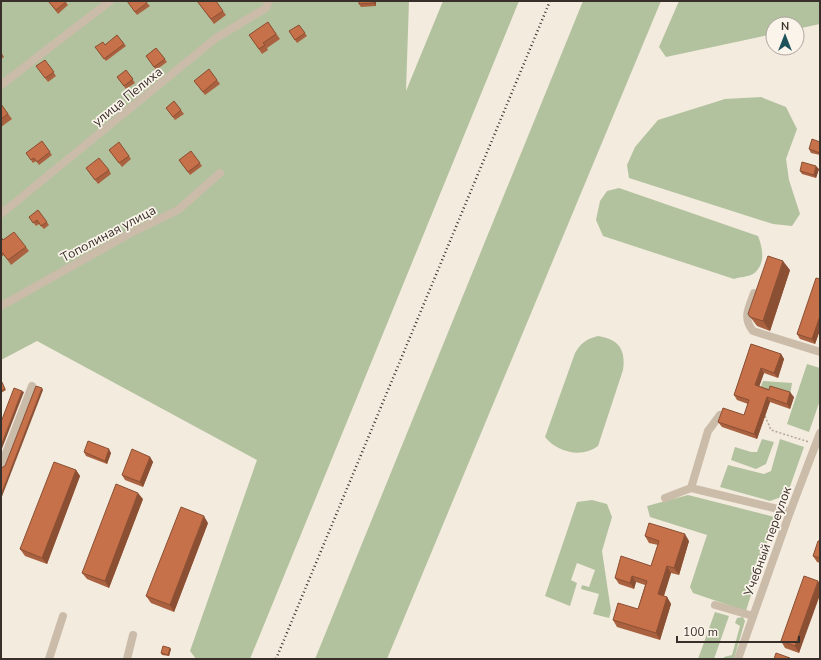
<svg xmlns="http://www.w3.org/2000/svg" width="821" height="660" viewBox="0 0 821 660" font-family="'Nunito Sans',sans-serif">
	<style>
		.green { fill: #b3c29e }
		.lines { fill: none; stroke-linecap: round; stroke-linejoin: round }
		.path { stroke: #b7a694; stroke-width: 1.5; stroke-dasharray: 2 2; stroke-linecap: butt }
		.minor { stroke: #cbbcaa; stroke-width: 8 }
		.rail { stroke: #392f2a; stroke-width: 2.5; stroke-dasharray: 1 3; stroke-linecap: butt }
		.wall { fill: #aa613f }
		.shaded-wall { fill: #8b4f33 }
		.building { fill: #c67149; stroke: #8b4f33 }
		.labels { text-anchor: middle; stroke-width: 3.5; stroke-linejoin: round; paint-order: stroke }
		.street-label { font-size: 13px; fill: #392f2a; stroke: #faf4eb }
	</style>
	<rect width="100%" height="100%" fill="#f3ebde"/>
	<g class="green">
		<polygon points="1,1 409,1 406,91 443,1 519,1 250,659 196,659 190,651 257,460 37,341 1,360"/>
		<polygon points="583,1 661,1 387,659 315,659"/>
		<polygon points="679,1 820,1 820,24 797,29 797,24 773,24 773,34 666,57 659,47"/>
		<polygon points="761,97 786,107 797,129 786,159 789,180 800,214 792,226 773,224 629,178 627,165 635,147 658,120 725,99"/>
		<path d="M619,188l139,48c5,12 8,29 -5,38 -5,3 -14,3 -19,5l-131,-43 -7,-16 4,-19 7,-10z"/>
		<path d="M598,336c20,3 28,13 25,34l-25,76c-16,12 -40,7 -53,-9l30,-84c6,-10 11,-14 23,-17z"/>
		<polygon points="807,364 820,368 820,400 809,432 787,424"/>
		<polygon points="763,381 792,383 789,402 758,394"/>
		<polygon points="762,439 774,442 766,464 756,469 731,460 735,447 751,452 757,452"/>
		<polygon points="780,439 804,447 787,495 770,501 720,487 728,465 764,474 771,471"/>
		<polygon points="688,495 775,517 746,611 693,593 690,587 707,535 650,517 647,506"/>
		<polygon points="592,500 607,504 612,517 602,551 611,611 609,618 593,614 599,594 581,589 582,585 589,587 595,570 577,563 571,580 577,583 570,606 545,596 577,502"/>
		<polygon points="715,612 729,616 714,659 698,659"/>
		<polygon points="743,617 745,621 734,659 724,659 724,657 732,655 740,626 735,623 737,618"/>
	</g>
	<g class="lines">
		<polyline class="path" points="765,416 771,430 809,442"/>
		<g class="minor">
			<polyline points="1,85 110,1"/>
			<polyline points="1,214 216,38 266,8 269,1"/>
			<path d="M754,293c-5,15 -12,24 -1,38l67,21"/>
			<polyline points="1,306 129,234 178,210 220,173"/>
			<polyline points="720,415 708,431 691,488 790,512"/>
			<polyline points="1,466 32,386"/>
			<polyline points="665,498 691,488"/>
			<polyline points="715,605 753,616"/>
			<polyline points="49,659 63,616"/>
			<polyline points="127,659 133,635"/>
			<polyline points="738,659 790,512 820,433"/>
		</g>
		<polyline class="rail" points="276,659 550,1"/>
	</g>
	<g class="wall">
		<polygon points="48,1 65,1 68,5 58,14"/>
		<polygon points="127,1 147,3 150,6 137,15"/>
		<polygon points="197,1 223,11 226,15 214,24"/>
		<polygon points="359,1 376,1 376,6 361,7 359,4"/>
		<polygon points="268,22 280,39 267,48 268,50 262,54 249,35"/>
		<polygon points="299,25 307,36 297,43 289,31"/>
		<polygon points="117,35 126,46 106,61 95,47 105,45"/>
		<polygon points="156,48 167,62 156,70 146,56"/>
		<polygon points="1,52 4,57 1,59"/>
		<polygon points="45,60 56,76 48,82 36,66"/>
		<polygon points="209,69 220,84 205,95 194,81"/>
		<polygon points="126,70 135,83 126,89 117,77"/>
		<polygon points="174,101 184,114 175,120 166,108"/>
		<polygon points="1,104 12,119 1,127"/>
		<polygon points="42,141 52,155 39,165 36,161 33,163 26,153"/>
		<polygon points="820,142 820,155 811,153 809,149"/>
		<polygon points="109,150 129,156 131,159 122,167"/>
		<polygon points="191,151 202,166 190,175 179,160"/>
		<polygon points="86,168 109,170 111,174 98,184"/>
		<polygon points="819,169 816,178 802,174 800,171"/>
		<polygon points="38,210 49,225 44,229 39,224 36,226 29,217"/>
		<polygon points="1,237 3,240 26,247 29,251 11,265 4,255 1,257"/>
		<polygon points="790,270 770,331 757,326 748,314"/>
		<polygon points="820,279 820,330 815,344 800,339 797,334"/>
		<polygon points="751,344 781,354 784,359 778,378 764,373 759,386 794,397 790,409 770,402 757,439 722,427 718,422 744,415 748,404 737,400 734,395"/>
		<polygon points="1,382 6,390 1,393"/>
		<polygon points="84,452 111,453 107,464 86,456"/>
		<polygon points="150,457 153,462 143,487 125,480 122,475"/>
		<polygon points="76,470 80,476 47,564 25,556 20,549"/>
		<polygon points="143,499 109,588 87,579 82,573"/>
		<polygon points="208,523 174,612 151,603 146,596"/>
		<polygon points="645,536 689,541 679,575 671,573 664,596 667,597 671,604 660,640 617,627 613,620 638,609 645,585 636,582 634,589 619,584 615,578 651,566 658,545 649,543"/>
		<polygon points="820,541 820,563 817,562 813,556"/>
		<polygon points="820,584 799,653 785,648 781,641"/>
		<polygon points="171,649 169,656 162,655 161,653"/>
	</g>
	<g class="shaded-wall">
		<polygon points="374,1 376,1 376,6 374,3"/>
		<polygon points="816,166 819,169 816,178 814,175"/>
		<polygon points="783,261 790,270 770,331 763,321"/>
		<polygon points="820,316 820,330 815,344 812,339"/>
		<polygon points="781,354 784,359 778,378 774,373"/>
		<polygon points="761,368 764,373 758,390 755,385"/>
		<polygon points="42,388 43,390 1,499 1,495"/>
		<polygon points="22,391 24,392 1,451 1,446"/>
		<polygon points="790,392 794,397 790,409 787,404"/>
		<polygon points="767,397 770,402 757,439 754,434"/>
		<polygon points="109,449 111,453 107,464 105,461"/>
		<polygon points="150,457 153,462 143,487 140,482"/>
		<polygon points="76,470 80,476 47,564 42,558"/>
		<polygon points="138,493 143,499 109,588 105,581"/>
		<polygon points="204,516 208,523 174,612 170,605"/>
		<polygon points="685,534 689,541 679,575 674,568"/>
		<polygon points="667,566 671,573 662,601 658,594"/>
		<polygon points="632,576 636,582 634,589 630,583"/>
		<polygon points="818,581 820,584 820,595 799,653 795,646"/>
		<polygon points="667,597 671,604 660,640 656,633"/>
		<polygon points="170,648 171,649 169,656 168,655"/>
	</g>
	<g class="building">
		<polygon points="48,1 65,1 66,2 56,10"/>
		<polygon points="127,1 146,1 147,3 135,12"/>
		<polygon points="197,1 216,1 223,11 211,19"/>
		<polygon points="359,1 374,1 374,3 359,4"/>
		<polygon points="268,22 276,34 263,43 265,45 259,49 249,35"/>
		<polygon points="299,25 305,33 295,40 289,31"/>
		<polygon points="117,35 124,44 104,59 95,47 103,42 105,45"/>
		<polygon points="156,48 165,59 154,67 146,56"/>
		<polygon points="45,60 54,72 45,78 36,66"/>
		<polygon points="209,69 217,80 203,92 194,81"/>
		<polygon points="126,70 133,79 124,86 117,77"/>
		<polygon points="174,101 181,110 173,117 166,108"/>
		<polygon points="1,104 8,114 1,119"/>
		<polygon points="812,139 820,142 820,153 809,149"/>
		<polygon points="42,141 50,152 37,162 34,158 31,160 26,153"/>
		<polygon points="119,142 129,156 119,163 109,150"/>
		<polygon points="191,151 200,163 188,172 179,160"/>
		<polygon points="99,158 109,170 95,180 86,168"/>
		<polygon points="802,162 816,166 814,175 800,171"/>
		<polygon points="38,210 47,222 41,226 37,220 33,223 29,217"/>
		<polygon points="14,232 26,247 8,260 1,251 1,237 3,240"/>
		<polygon points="768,256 783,261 763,321 750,317 748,314"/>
		<polygon points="816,278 820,279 820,316 812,339 797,334"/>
		<polygon points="751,344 781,354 774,373 761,368 755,385 769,390 770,386 790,392 787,404 767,397 754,434 718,422 723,408 744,415 749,400 734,395"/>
		<polygon points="1,382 2,382 5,389 1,391"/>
		<polygon points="36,386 42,388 1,495 1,468 5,466"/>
		<polygon points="14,388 22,391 1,446 1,422"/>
		<polygon points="88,441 109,449 105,461 84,452"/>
		<polygon points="132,449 150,457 140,482 122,475"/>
		<polygon points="54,462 76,470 42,558 20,549"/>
		<polygon points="116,484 138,493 105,581 82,573"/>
		<polygon points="181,507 204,516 170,605 146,596"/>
		<polygon points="649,523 685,534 674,568 667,566 658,594 667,597 656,633 613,620 618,603 638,609 647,581 632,576 630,583 615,578 621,556 651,566 659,541 645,536"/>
		<polygon points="818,541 820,541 820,558 813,556"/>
		<polygon points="804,576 818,581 795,646 781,641"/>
		<polygon points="163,646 170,648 168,655 161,653"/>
		<polygon points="776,653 790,658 790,659 774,659"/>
	</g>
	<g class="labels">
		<g class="street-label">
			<text transform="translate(127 96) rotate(-39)" y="5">улица Пелиха</text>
			<text transform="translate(108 233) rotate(-28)" y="5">Тополиная улица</text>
			<text transform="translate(767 541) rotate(-70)" y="5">Учебный переулок</text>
		</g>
	</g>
	<rect width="821" height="660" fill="none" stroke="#392f2a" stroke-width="4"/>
	<g transform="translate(785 36)"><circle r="19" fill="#faf4eb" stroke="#ada59e"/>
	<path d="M0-3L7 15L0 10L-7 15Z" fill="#1e525b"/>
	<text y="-6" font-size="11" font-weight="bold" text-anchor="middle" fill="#392f2a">N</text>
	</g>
	<path d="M677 636v6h122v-6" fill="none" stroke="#392f2a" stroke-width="2"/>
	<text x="683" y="636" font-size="12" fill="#392f2a" stroke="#faf4eb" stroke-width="3" paint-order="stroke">100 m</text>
</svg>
